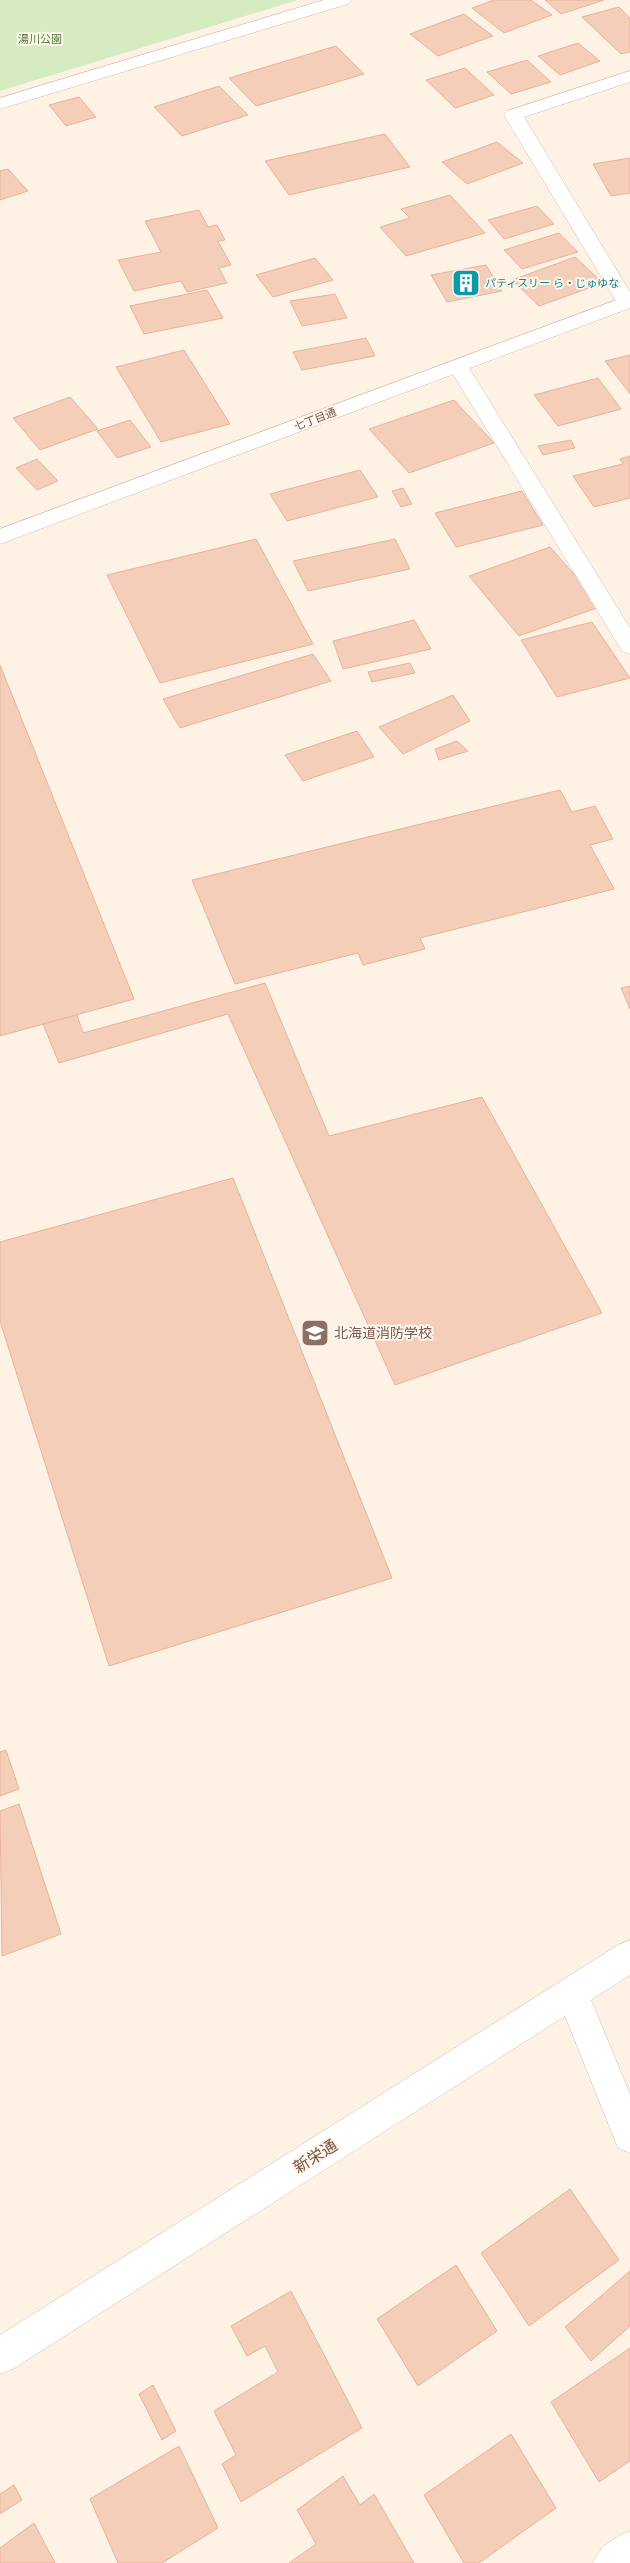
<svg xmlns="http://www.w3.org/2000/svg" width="630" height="2563" viewBox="0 0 630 2563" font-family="'Nunito Sans','Noto Sans JP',sans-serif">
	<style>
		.green { fill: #d5ecc2 }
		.building { fill: #f5ceba; stroke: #e8b39a }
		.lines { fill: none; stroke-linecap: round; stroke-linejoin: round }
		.minor-casing { stroke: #d2bbac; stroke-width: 1 }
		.tertiary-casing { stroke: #d2bbac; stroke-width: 1 }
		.minor { fill: #fff; fill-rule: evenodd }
		.tertiary { fill: #fff; fill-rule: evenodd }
		.labels { text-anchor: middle; stroke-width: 4; stroke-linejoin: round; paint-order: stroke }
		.far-park-label { font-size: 11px; fill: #52793c; stroke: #fff6ec }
		.far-culture-label { font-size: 11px; fill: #0d838f; stroke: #fff6ec; text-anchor: start }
		.far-street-label { font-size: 11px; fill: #785648; stroke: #fff6ec }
		.education-label { font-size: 14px; fill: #785e54; stroke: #fff6ec; text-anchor: start }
		.near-street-label { font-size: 16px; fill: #785648; stroke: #fff6ec }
	</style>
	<rect width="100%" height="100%" fill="#fef2e4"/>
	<polygon class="green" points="0,0 298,0 0,91"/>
	<g class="building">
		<polygon points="494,0 531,0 552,15 504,33 472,8"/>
		<polygon points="545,0 604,0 561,14"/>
		<polygon points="619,7 630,18 630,52 621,54 582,17"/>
		<polygon points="464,14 493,36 438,56 410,34"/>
		<polygon points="578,43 600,61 560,75 538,56"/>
		<polygon points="336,46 364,74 256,106 229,78"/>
		<polygon points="527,60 551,82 511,94 487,72"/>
		<polygon points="465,68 494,95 455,108 426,80"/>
		<polygon points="219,86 248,115 182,136 154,107"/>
		<polygon points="79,97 96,117 66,126 49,105"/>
		<polygon points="385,134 410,167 289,195 265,161"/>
		<polygon points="497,142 523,163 467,184 442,162"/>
		<polygon points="630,158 630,193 611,196 593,164"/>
		<polygon points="8,169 28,191 0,200 0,171"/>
		<polygon points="450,195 485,233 406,256 380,227 410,218 401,209"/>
		<polygon points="537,206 554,224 504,239 488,220"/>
		<polygon points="199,210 208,227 217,225 225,240 218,241 231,265 219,268 227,283 187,292 181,281 134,291 118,260 161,252 145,221"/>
		<polygon points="559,233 578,252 522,269 504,250"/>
		<polygon points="575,257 603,283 539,306 512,280"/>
		<polygon points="315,258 333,280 273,297 256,275"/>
		<polygon points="486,265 502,291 447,302 431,275"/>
		<polygon points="207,290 223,318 144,334 130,306"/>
		<polygon points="335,294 347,318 302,326 290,301"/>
		<polygon points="366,338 375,356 302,370 293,352"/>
		<polygon points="184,350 230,424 161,442 116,367"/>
		<polygon points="630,355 630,394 605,361"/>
		<polygon points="598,378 621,409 558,426 534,395"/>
		<polygon points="70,397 98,429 40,450 13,418"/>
		<polygon points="454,400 494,443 409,473 369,429"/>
		<polygon points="130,420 151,447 117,458 97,431"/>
		<polygon points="571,440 575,448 543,455 538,446"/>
		<polygon points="630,456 630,498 594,507 573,476 623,464 620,459"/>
		<polygon points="37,459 58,481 37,490 16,468"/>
		<polygon points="360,470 378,497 287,521 270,494"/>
		<polygon points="403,488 412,504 401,507 392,491"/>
		<polygon points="522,491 543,525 456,547 435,513"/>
		<polygon points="256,539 313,644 160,683 107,575"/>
		<polygon points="395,539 410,569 308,591 293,561"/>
		<polygon points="550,547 602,606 519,636 469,576"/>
		<polygon points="414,620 431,649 343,669 333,641"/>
		<polygon points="592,622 630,678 557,697 521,640"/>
		<polygon points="313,654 331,681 180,728 163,699"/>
		<polygon points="410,663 415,673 372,682 368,672"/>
		<polygon points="0,665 134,999 0,1036"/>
		<polygon points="453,695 470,721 403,754 379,727"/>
		<polygon points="357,731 374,757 303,781 285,755"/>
		<polygon points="457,741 468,751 439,760 435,749"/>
		<polygon points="560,790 572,812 595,806 613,839 590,845 614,889 420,938 425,949 363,965 358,953 235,984 192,880"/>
		<polygon points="265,983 329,1136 482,1097 602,1313 395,1385 228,1014 59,1063 43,1024 77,1015 83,1033"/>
		<polygon points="630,986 630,1009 621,988"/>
		<polygon points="233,1178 392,1578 109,1666 0,1321 0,1242"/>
		<polygon points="6,1750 19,1789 0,1796 0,1752"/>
		<polygon points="19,1804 61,1934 2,1956 0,1811"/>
		<polygon points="570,2189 619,2260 529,2326 481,2253"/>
		<polygon points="456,2265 497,2331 418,2386 377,2319"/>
		<polygon points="630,2271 630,2326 591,2361 565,2327"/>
		<polygon points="291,2291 362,2428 241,2502 222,2464 236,2455 214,2411 278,2372 265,2346 247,2356 231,2326"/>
		<polygon points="630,2348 630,2461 599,2482 551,2402"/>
		<polygon points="153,2385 176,2431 162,2440 139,2394"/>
		<polygon points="511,2434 556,2508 479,2563 464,2563 424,2495"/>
		<polygon points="179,2446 218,2528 162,2563 118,2563 90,2499"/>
		<polygon points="343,2476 360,2505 374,2494 414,2563 289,2563 316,2544 297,2510"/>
		<polygon points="14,2485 22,2500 0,2514 0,2494"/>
		<polygon points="34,2523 55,2563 0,2563 0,2548"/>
	</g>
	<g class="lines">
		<defs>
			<g id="minor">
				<polygon points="324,0 351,0 348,4 0,109 0,98"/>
				<polygon points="630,71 630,82 524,117 630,292 630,308 620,307 617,303 504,115 507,111"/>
				<polygon points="458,360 465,362 468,366 630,628 630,654 622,651 448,366 451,362"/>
				<polygon points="630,1940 630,1975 591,2000 630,2094 630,2153 618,2148 565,2016 13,2369 0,2374 0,2335 618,1945"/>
				<path d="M630,2531v32h-37c7,-17 20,-25 37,-32z"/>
			</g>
			<polygon id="tertiary" points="630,295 630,308 0,544 0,529"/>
		</defs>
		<use href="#minor" class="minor-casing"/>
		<use href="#tertiary" class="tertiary-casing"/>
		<use href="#minor" class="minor"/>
		<use href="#tertiary" class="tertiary"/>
	</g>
	<defs>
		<symbol id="building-square" viewBox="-11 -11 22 22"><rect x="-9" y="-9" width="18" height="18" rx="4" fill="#0f9aa8" stroke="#fff6ec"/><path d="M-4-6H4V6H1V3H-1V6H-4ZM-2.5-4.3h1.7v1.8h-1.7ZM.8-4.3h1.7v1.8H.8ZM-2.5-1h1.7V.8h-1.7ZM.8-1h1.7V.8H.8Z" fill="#fff"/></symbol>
		<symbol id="school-square" viewBox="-11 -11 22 22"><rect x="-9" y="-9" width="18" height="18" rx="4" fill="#8d6e63" stroke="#fff6ec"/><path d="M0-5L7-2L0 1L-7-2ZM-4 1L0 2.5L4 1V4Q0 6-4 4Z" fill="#fff"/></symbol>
	</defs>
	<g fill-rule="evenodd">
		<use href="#building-square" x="450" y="267" width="32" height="32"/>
		<use href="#school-square" x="299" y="1317" width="32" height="32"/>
	</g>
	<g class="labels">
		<g class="far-park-label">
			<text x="40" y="43">湯川公園</text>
		</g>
		<g class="far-culture-label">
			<text x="485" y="287">パティスリー ら・じゅゆな</text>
		</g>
		<g class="far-street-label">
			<text transform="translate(315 419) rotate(-21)" y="4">七丁目通</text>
		</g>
		<g class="education-label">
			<text x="334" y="1338">北海道消防学校</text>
		</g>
		<g class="near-street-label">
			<text transform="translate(315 2156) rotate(-32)" y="6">新栄通</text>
		</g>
	</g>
</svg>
